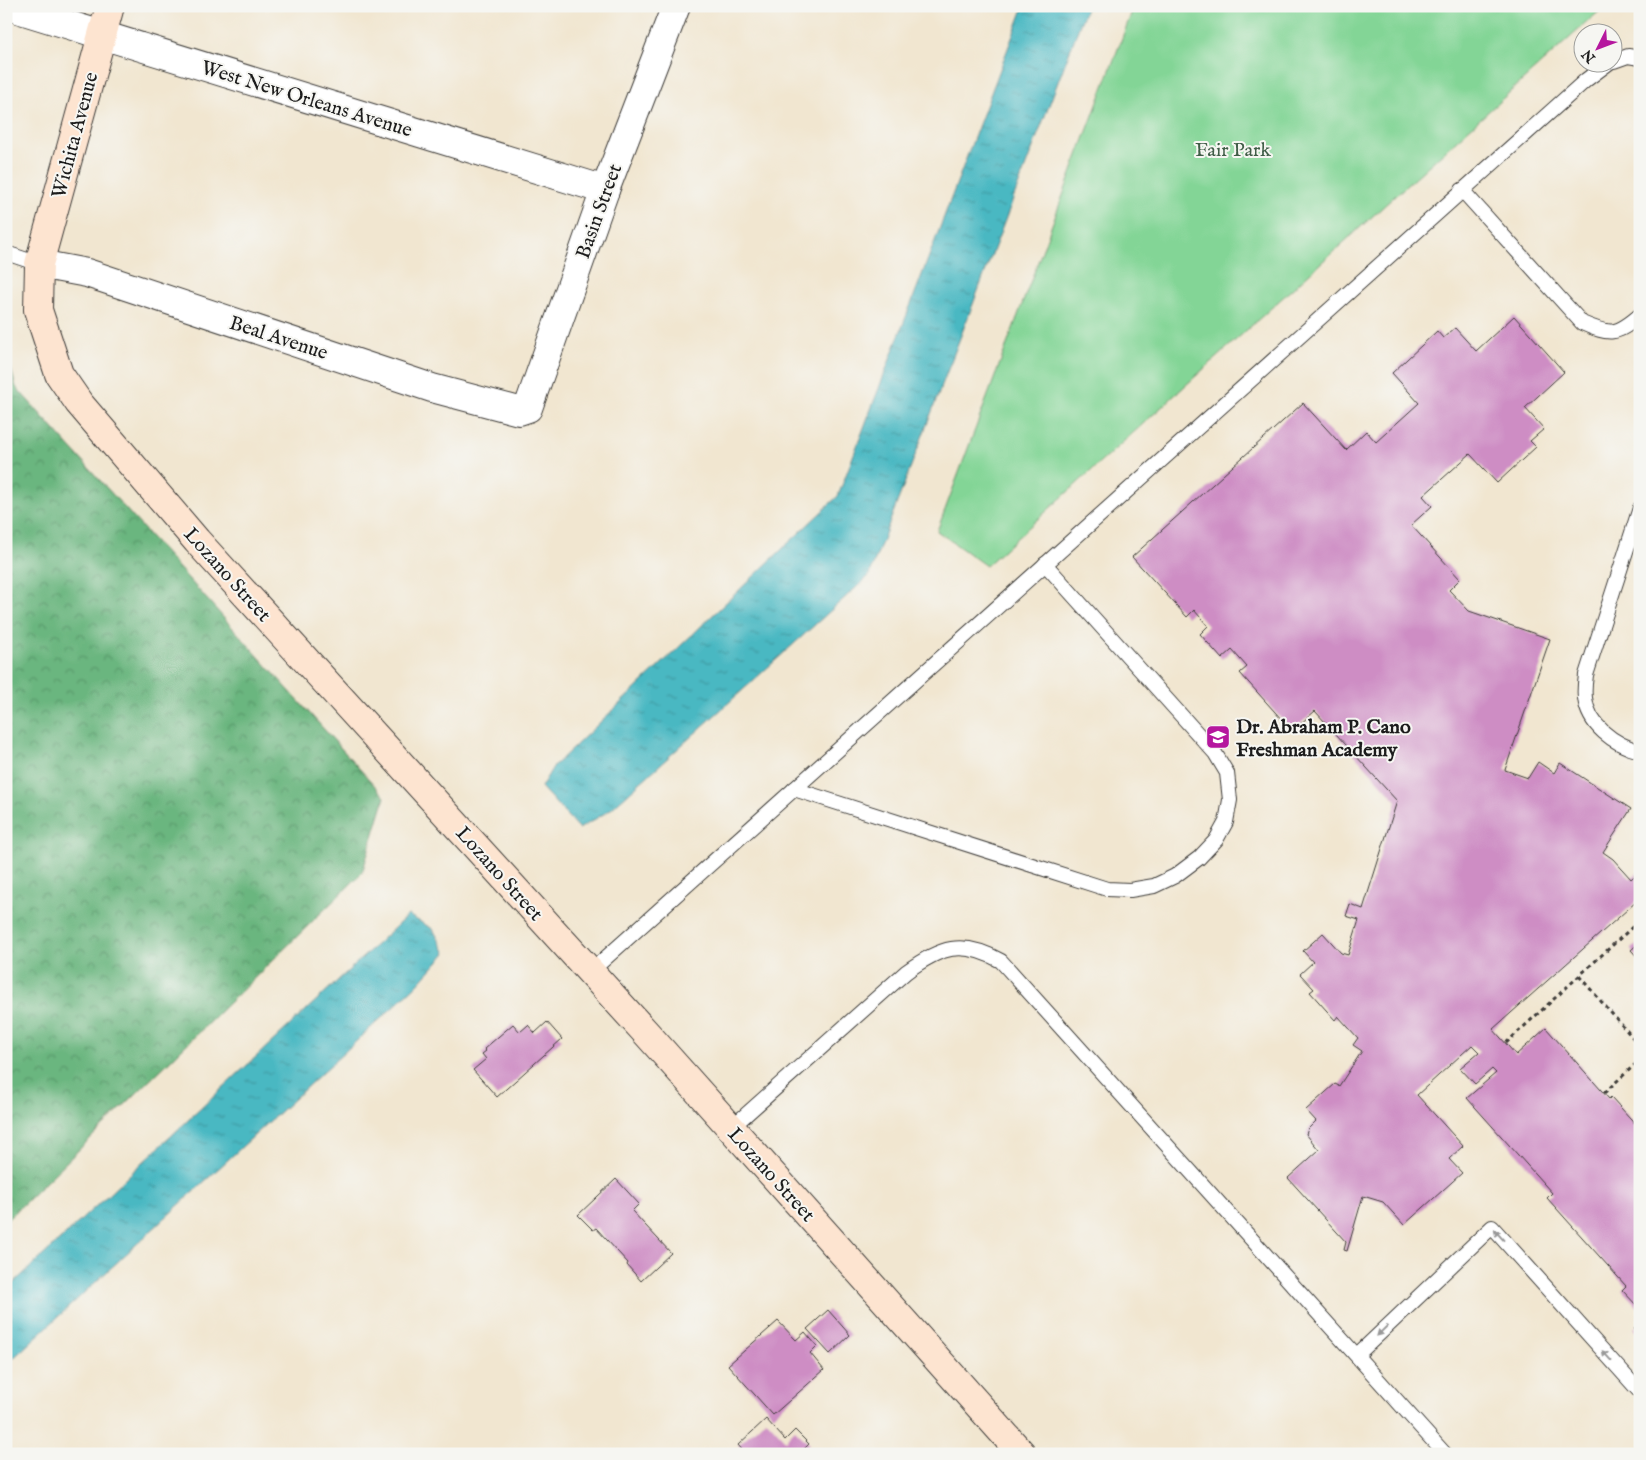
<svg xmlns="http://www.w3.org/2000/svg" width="1646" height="1460" viewBox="0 0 1646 1460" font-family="'IM FELL English',serif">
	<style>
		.green { fill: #83d596; stroke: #507859 }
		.forest { fill: url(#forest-crowns); stroke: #43694e }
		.water { fill: url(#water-ripples); stroke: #336a6f }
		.building { fill: #ce8dc4 }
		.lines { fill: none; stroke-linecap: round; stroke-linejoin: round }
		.lane-casing { stroke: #3c3a37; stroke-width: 16 }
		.street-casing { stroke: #3c3a37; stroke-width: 30 }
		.secondary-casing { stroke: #3c3a37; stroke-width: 30 }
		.path { stroke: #3c3a37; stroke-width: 3; stroke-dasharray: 4 4; stroke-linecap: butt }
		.lane { stroke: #fff; stroke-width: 14 }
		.street { stroke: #fff; stroke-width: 28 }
		.secondary { stroke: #fde4d0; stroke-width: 28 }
		.oneway { fill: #999 }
		.labels { text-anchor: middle; stroke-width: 4; stroke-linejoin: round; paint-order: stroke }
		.street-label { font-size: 20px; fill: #1c1c1c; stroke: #f6f6f2 }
		.park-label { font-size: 20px; fill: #405d47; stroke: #f6f6f2 }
		.poi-label { font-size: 20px; font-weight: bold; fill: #1c1c1c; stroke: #f6f6f2; text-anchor: start }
	</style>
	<defs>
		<pattern id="forest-crowns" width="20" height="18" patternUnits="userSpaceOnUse" patternTransform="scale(1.25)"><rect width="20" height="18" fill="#6ab67f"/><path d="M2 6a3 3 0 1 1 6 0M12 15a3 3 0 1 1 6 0" fill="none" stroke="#569367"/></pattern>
		<pattern id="water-ripples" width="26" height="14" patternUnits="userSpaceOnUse" patternTransform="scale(1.25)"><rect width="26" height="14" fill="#4ab8c2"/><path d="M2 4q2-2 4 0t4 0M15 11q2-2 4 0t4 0" fill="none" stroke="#3d959d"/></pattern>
	</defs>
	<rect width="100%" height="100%" fill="#f6f6f2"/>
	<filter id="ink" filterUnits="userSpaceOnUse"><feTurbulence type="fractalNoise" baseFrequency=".02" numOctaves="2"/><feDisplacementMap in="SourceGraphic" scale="10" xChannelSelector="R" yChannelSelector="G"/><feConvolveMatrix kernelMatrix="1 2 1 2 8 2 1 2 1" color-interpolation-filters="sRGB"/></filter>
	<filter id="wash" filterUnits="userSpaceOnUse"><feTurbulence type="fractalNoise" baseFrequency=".0096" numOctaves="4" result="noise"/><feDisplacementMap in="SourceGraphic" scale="20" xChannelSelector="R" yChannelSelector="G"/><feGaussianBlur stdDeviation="1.12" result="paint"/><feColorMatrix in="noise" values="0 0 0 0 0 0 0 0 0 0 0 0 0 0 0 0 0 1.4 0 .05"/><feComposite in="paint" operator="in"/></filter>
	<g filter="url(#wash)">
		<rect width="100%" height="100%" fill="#f1e6d0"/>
		<polygon class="green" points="1134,6 1605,6 986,566 937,531"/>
		<polygon class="forest" points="6,351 16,387 385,797 362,873 6,1221"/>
		<g class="water">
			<polygon points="1024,6 1087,6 869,576 610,810 579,829 541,787 553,767 838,496"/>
			<polygon points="408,915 433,929 446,953 415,987 6,1365 6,1290"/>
		</g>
		<g id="blocks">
			<g class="building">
				<polygon points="1514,316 1564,372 1525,408 1544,429 1530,441 1536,447 1497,483 1470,454 1423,496 1432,506 1411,525 1460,579 1449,590 1469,611 1550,639 1505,770 1528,778 1538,762 1554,773 1560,763 1631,809 1603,852 1613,859 1631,879 1640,871 1640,903 1637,901 1493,1029 1516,1055 1546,1028 1609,1099 1611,1097 1640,1129 1640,1309 1622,1290 1626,1286 1547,1198 1552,1193 1467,1098 1496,1073 1492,1069 1475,1084 1460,1068 1479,1052 1472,1045 1417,1095 1463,1146 1449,1159 1462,1173 1404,1225 1383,1202 1363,1196 1347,1251 1344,1250 1346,1242 1288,1178 1319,1150 1306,1134 1308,1129 1316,1121 1306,1110 1335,1084 1339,1086 1362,1051 1353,1045 1358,1038 1338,1016 1335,1020 1310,992 1314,989 1300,974 1313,962 1303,951 1323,933 1341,953 1348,955 1359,920 1346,916 1350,904 1363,909 1397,801 1315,711 1292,731 1240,673 1247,667 1232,650 1222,659 1200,634 1208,626 1194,610 1187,617 1132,557 1303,403 1346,450 1366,431 1376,442 1419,403 1392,373 1437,331 1443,338 1455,328 1476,351"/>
				<polygon points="1640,942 1640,960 1631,950"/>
				<polygon points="547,1022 562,1039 497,1097 473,1070 486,1059 482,1054 486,1051 484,1049 513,1024 520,1032 528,1025 535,1033"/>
				<polygon points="616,1179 639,1204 632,1211 671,1253 641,1281 627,1265 628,1263 596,1228 593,1230 578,1215"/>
				<polygon points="828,1310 850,1335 830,1354 807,1329"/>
				<polygon points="778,1321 796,1340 805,1332 817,1346 810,1353 824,1370 773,1415 728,1365"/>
				<polygon points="1640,1323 1640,1335 1634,1328"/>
				<polygon points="766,1419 785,1440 795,1430 809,1444 799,1454 746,1454 738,1445"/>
			</g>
		</g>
	</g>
	<g filter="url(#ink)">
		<use href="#blocks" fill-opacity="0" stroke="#3c3a37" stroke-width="1"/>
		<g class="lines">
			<defs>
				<g id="lane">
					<polyline points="1614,61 1628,56 1640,58"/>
					<path d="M1462,190l120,133c28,12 34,13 58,-8"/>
					<polyline points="6,253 39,264"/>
					<path d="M1640,508l-54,167c-1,7 -2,15 -1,23 3,27 29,47 55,53"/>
					<polyline points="794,789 1107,889 1130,890 1154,886 1175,876 1199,858 1216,840 1226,822 1230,800 1227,773 1215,753 1045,564"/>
					<polyline points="590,972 1586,80 1610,62"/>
					<path d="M731,1128l175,-156c34,-25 56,-33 95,-11l444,493"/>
					<polyline points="1357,1355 1492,1227 1640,1392"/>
				</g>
				<g id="street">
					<polyline points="8,6 605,190"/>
					<polyline points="39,264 87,273 432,388 519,411 528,408 605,190 676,6"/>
				</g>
				<polyline id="secondary" points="110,6 39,264 38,310 59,374 79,403 197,541 648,1035 1022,1454"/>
			</defs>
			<use href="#lane" class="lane-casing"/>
			<use href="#street" class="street-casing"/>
			<use href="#secondary" class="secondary-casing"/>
			<g class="path">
				<polyline points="1579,976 1640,1046"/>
				<polyline points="1506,1043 1640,920"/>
				<polyline points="1604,1093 1640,1060"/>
			</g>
			<use href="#lane" class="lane"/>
			<use href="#street" class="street"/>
			<use href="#secondary" class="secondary"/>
		</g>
		<defs><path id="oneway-solid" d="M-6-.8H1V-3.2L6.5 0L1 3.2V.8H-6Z" transform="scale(1.25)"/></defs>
		<g class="oneway">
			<use href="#oneway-solid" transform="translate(1499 1235) rotate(-132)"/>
			<use href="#oneway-solid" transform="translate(1382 1331) rotate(136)"/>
			<use href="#oneway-solid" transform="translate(1607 1356) rotate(-132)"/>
		</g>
	</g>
	<defs>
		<symbol id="school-square" viewBox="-11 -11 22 22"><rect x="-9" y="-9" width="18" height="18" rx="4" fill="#b5179e" stroke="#f6f6f2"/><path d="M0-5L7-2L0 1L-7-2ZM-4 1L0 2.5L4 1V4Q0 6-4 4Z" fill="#fff"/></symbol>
	</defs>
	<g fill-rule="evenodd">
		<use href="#school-square" x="1204" y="723" width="28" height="28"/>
	</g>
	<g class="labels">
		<g class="street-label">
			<text transform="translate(307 98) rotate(17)" y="7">West New Orleans Avenue</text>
			<text transform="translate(74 135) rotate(-75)" y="7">Wichita Avenue</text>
			<text transform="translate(598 211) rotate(-70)" y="7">Basin Street</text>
			<text transform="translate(279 337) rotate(18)" y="7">Beal Avenue</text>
			<text transform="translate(228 574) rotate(48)" y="7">Lozano Street</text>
			<text transform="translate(500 873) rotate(48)" y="7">Lozano Street</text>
			<text transform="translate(772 1174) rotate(48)" y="7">Lozano Street</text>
		</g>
		<g class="park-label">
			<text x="1233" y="156">Fair Park</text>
		</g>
		<g class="poi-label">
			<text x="1236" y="733">Dr. Abraham P. Cano<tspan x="1236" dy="23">Freshman Academy</tspan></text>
		</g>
	</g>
	<rect width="1646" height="1460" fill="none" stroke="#f6f6f2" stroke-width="25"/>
	<g transform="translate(1598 48) rotate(228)"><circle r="24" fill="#f6f6f2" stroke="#9f9f9c"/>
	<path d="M0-4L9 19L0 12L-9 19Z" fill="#b5179e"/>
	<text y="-8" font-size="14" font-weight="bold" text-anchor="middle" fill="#1c1c1c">N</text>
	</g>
</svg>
